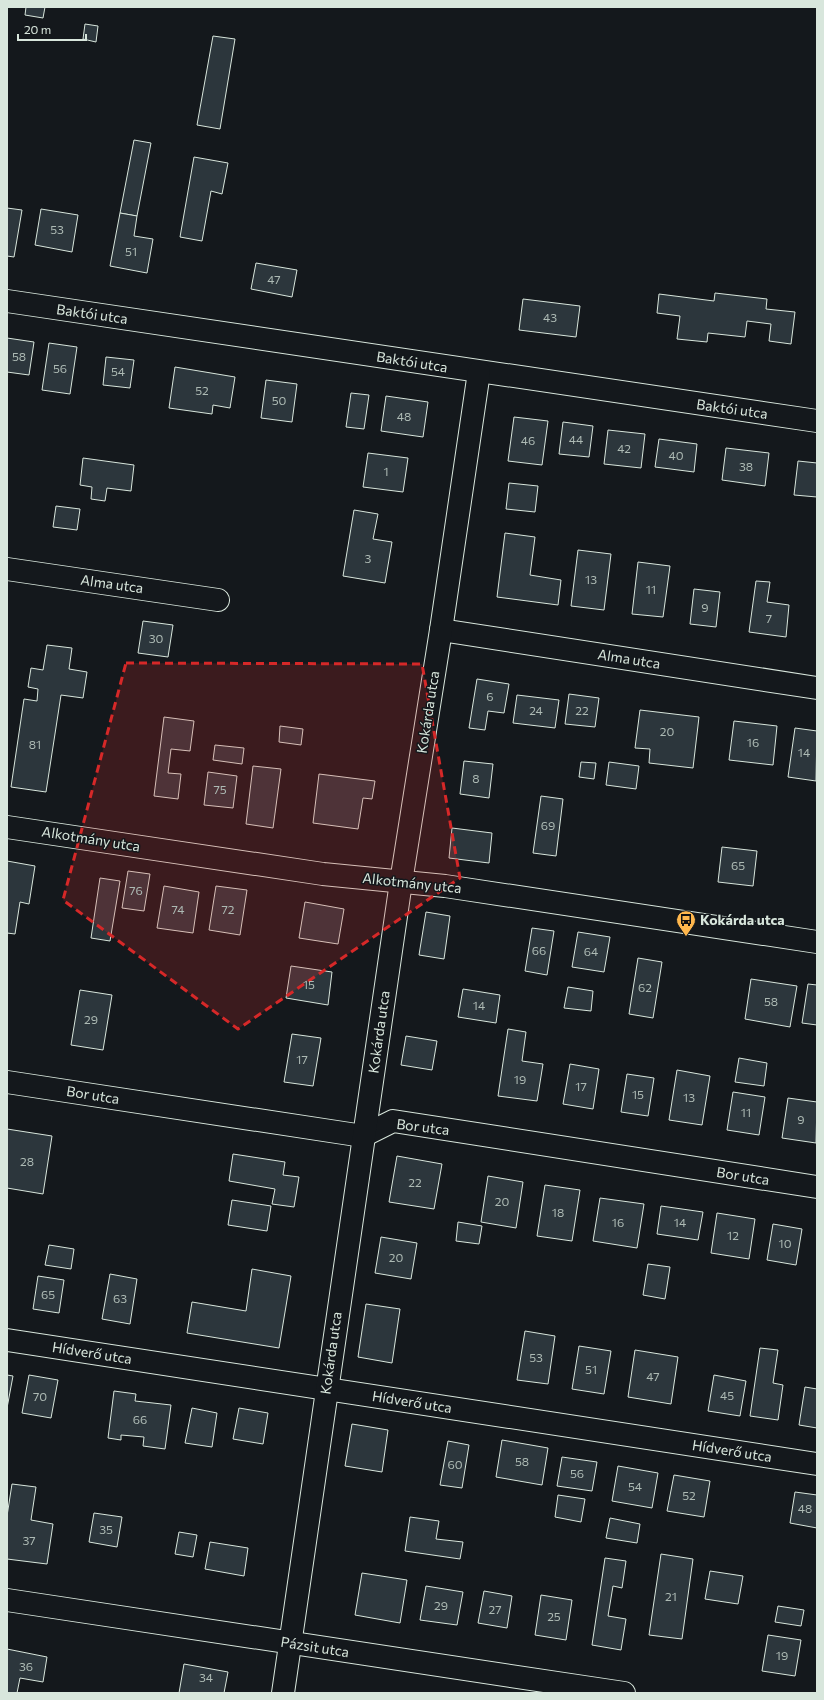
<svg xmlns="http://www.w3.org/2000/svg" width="824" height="1700" viewBox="0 0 824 1700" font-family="Commissioner,sans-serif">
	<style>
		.building { fill: #2c363c; stroke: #d8e6dc }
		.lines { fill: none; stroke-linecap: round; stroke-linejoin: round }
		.minor-casing { stroke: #d8e6dc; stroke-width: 24 }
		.minor { stroke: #14181c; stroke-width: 22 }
		.marked { fill: #d62828; fill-opacity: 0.2; stroke: #d62828; stroke-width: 3; stroke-dasharray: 8 5; stroke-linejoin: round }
		.labels { text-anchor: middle; stroke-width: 3; stroke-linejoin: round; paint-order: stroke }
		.number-label { font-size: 12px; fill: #adbab4 }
		.street-label { font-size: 14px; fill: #d8e6dc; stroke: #14181c }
		.poi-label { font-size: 14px; font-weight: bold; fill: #d8e6dc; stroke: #14181c; text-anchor: start }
	</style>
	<rect width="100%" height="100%" fill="#14181c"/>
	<g class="building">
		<polygon points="26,7 45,7 43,18 25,15"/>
		<polygon points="85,24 98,26 96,42 83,39"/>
		<polygon points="213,36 235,39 220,129 197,125"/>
		<polygon points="134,140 151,143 137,216 120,213"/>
		<polygon points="194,157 228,163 222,194 211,191 202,241 180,237"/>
		<polygon points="7,208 22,210 14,257 7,256"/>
		<polygon points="41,209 78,215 72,252 35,245"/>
		<polygon points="120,213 137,216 134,236 153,239 147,273 110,266"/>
		<polygon points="256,263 297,270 292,297 251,289"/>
		<polygon points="715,293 767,299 766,309 795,312 791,344 769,341 771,324 747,321 745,337 708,333 707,342 677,339 680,316 657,313 659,294 714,301"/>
		<polygon points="523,299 580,306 576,337 519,330"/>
		<polygon points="7,338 34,342 29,375 7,372"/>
		<polygon points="49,343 77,347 70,394 42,390"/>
		<polygon points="106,357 134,360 130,388 103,385"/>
		<polygon points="175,367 235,377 230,408 213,405 212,414 169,408"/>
		<polygon points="266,380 297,384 292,422 261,418"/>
		<polygon points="351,393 369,395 364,429 346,427"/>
		<polygon points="386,396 428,402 423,437 381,431"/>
		<polygon points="514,417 548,421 542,465 508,461"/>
		<polygon points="563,422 593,426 589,457 559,454"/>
		<polygon points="608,430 645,434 641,468 604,464"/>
		<polygon points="659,439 697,444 694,472 655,467"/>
		<polygon points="726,448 769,453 765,486 722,480"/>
		<polygon points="368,453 408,458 403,492 363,487"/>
		<polygon points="83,458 134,465 131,491 107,488 105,501 91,499 92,487 80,485"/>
		<polygon points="798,461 817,463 817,497 794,495"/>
		<polygon points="509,483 538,486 535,512 506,509"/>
		<polygon points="56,506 80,509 77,530 53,527"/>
		<polygon points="354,510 378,514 373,539 392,542 385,583 343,576"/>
		<polygon points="505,533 535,537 530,575 561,580 558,605 497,597"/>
		<polygon points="578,550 611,554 604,610 571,606"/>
		<polygon points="638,562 670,566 663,617 632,614"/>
		<polygon points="756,581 770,582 767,602 789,605 786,637 749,632"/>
		<polygon points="694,589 720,592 716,627 690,624"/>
		<polygon points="143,621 173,625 168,657 138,653"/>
		<polygon points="47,645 72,648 69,669 87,672 83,698 61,695 46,792 11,787 24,699 37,701 38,689 28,687 31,668 43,670"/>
		<polygon points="477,679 509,684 504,713 488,711 485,730 469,728"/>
		<polygon points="569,694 599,698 595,727 565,724"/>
		<polygon points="517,695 559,700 555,728 513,723"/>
		<polygon points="640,710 699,717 693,768 649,763 650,749 635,748"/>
		<polygon points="164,717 194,721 190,751 171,749 168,773 181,774 178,799 154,796"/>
		<polygon points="734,721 777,726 773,765 729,760"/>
		<polygon points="280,726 303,729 301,745 279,742"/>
		<polygon points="795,728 817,731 816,781 788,777"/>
		<polygon points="215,745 244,748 242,764 213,760"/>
		<polygon points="464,761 493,764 489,798 460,794"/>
		<polygon points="581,762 596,763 594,779 579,777"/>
		<polygon points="609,762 639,766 636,789 606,785"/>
		<polygon points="253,766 281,769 273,828 246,824"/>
		<polygon points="208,772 237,776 233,808 204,805"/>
		<polygon points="319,774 375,781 372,799 363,798 358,829 313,823"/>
		<polygon points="541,796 563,799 556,856 533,853"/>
		<polygon points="452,828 492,833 489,863 449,858"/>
		<polygon points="722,847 757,851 753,886 718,882"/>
		<polygon points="7,861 35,866 29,904 20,902 15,934 7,933"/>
		<polygon points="128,871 150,874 144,911 122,908"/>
		<polygon points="100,878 120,881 110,941 91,938"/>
		<polygon points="164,886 199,892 193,933 157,928"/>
		<polygon points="216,886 247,890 240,935 209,930"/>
		<polygon points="305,902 344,909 338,944 299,938"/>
		<polygon points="426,912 450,916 444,959 419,955"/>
		<polygon points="532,928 554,931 547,975 525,971"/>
		<polygon points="578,932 610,937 604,972 572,967"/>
		<polygon points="638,958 662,962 653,1018 629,1014"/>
		<polygon points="291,966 332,972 328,1005 286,998"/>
		<polygon points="751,979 797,986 790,1027 745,1019"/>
		<polygon points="808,984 817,985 817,1025 802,1023"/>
		<polygon points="568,987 593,991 591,1011 564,1008"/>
		<polygon points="463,989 500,995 496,1023 458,1017"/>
		<polygon points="80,990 112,995 103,1050 71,1045"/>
		<polygon points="508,1029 526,1032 522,1061 543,1064 537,1101 498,1096"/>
		<polygon points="292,1034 321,1038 313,1086 284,1082"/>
		<polygon points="406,1036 437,1041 432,1070 401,1065"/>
		<polygon points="739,1058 767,1063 764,1086 735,1082"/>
		<polygon points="570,1064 599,1069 593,1109 563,1104"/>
		<polygon points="677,1070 710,1076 702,1125 669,1120"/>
		<polygon points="627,1074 654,1078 648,1116 621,1112"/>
		<polygon points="733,1092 765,1097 759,1135 727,1130"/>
		<polygon points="788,1098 817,1102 816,1143 782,1138"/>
		<polygon points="7,1129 52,1136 43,1194 7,1188"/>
		<polygon points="233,1154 285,1162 283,1175 299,1177 294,1207 272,1204 275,1189 229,1181"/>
		<polygon points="397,1156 442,1164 434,1209 389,1202"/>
		<polygon points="488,1176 523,1182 516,1228 481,1222"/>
		<polygon points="545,1185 580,1190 572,1241 537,1236"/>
		<polygon points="600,1198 644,1204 637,1248 593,1241"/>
		<polygon points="232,1200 271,1206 267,1231 228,1225"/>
		<polygon points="661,1206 703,1212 698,1240 657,1234"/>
		<polygon points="717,1213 755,1219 749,1259 711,1253"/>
		<polygon points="458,1222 482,1226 479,1244 456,1241"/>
		<polygon points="773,1224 802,1229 796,1265 767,1260"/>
		<polygon points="381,1237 417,1243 411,1279 375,1273"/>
		<polygon points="49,1245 74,1249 71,1269 45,1265"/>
		<polygon points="648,1264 670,1267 665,1299 643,1295"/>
		<polygon points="252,1269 291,1276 279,1348 187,1333 192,1302 246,1311"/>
		<polygon points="110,1274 137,1279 130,1324 102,1319"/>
		<polygon points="38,1276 64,1280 59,1313 33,1309"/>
		<polygon points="366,1304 400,1309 392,1363 358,1357"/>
		<polygon points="525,1331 555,1336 548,1384 517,1380"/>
		<polygon points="579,1346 611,1351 604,1394 572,1389"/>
		<polygon points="760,1348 778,1350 773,1383 783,1385 778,1420 750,1416"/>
		<polygon points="635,1350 678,1357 671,1404 628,1397"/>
		<polygon points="7,1375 13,1376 7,1408"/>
		<polygon points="29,1375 58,1380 51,1418 22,1413"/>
		<polygon points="714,1375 746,1381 740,1416 708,1411"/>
		<polygon points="805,1387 817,1389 817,1428 799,1425"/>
		<polygon points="114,1391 136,1394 135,1401 171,1405 165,1449 143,1446 144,1437 121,1435 121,1440 108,1438"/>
		<polygon points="192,1408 217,1413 212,1447 185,1443"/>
		<polygon points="239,1408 268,1413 263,1444 233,1439"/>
		<polygon points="352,1424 388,1430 382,1472 345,1466"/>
		<polygon points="502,1440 548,1448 542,1485 496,1477"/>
		<polygon points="448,1441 469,1445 462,1488 440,1485"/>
		<polygon points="562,1457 597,1462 592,1491 557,1486"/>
		<polygon points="618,1466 658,1473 652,1508 612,1501"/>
		<polygon points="674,1475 710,1481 704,1517 667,1511"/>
		<polygon points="12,1484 36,1487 31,1520 53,1524 47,1564 7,1559 7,1516"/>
		<polygon points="795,1492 817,1495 817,1528 790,1523"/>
		<polygon points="558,1495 585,1499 581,1522 555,1517"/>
		<polygon points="94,1513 122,1517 117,1547 89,1542"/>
		<polygon points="410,1517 439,1521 436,1539 463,1542 460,1559 405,1551"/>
		<polygon points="610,1518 640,1524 637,1543 606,1538"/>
		<polygon points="179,1532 197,1535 193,1557 175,1554"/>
		<polygon points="210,1542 248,1548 244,1576 205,1569"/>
		<polygon points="661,1554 693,1559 682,1639 649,1635"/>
		<polygon points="605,1558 626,1561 622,1588 613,1586 608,1616 626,1619 621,1650 592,1645"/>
		<polygon points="710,1571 743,1576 738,1604 705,1599"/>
		<polygon points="362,1573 407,1580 400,1623 355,1615"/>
		<polygon points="426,1586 463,1592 457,1625 420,1620"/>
		<polygon points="484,1591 512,1596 507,1628 478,1623"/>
		<polygon points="541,1595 572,1600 566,1640 535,1635"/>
		<polygon points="778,1606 804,1610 801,1626 775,1622"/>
		<polygon points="768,1635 801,1640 795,1676 762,1671"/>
		<polygon points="7,1649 47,1657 43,1682 20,1678 17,1693 7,1693"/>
		<polygon points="184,1664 228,1672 224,1693 179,1693"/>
	</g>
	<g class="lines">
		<defs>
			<g id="minor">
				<polyline points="7,301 817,421"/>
				<polyline points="7,569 218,600"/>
				<polyline points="441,630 817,688"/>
				<polyline points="7,827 323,874 445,886 817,942"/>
				<polyline points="7,1082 363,1136 393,1121 817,1187"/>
				<polyline points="7,1340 817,1464"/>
				<polyline points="7,1600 624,1693"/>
				<polyline points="283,1693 401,882 441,630 479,372"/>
			</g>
		</defs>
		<use href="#minor" class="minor-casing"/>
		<use href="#minor" class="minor"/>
	</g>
	<path class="marked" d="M126,663l296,1 38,214 -222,151 -175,-129z"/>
	<defs>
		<symbol id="bus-pin" viewBox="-11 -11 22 30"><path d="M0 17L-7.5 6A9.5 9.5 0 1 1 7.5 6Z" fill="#ffb74d" stroke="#14181c"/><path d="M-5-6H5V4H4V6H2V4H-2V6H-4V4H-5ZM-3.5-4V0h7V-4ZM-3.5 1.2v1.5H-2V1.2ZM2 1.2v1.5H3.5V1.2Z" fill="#111"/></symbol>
	</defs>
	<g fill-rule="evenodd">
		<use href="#bus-pin" x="675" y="909" width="22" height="30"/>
	</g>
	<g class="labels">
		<g class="number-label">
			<text x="57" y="234">53</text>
			<text x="131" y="256">51</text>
			<text x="274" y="284">47</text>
			<text x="550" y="322">43</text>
			<text x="19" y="361">58</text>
			<text x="60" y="373">56</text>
			<text x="118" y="376">54</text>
			<text x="202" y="395">52</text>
			<text x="279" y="405">50</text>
			<text x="404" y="421">48</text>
			<text x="576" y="444">44</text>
			<text x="528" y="445">46</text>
			<text x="624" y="453">42</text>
			<text x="676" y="460">40</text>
			<text x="746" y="471">38</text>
			<text x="386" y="476">1</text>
			<text x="368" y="563">3</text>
			<text x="591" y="584">13</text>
			<text x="651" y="594">11</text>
			<text x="705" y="612">9</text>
			<text x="769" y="623">7</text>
			<text x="156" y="643">30</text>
			<text x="490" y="701">6</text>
			<text x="536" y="715">24</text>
			<text x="582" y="715">22</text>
			<text x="667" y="736">20</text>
			<text x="753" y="747">16</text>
			<text x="35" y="749">81</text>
			<text x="804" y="757">14</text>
			<text x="476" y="783">8</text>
			<text x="220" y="794">75</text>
			<text x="548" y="830">69</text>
			<text x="738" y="870">65</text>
			<text x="136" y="895">76</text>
			<text x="178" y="914">74</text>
			<text x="228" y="914">72</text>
			<text x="539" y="955">66</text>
			<text x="591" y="956">64</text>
			<text x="309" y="989">15</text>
			<text x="645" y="992">62</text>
			<text x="771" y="1006">58</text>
			<text x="479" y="1010">14</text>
			<text x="91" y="1024">29</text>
			<text x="302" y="1064">17</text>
			<text x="520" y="1084">19</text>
			<text x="581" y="1091">17</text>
			<text x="638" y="1099">15</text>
			<text x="689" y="1102">13</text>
			<text x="746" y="1117">11</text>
			<text x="801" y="1124">9</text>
			<text x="27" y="1166">28</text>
			<text x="415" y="1187">22</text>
			<text x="502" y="1206">20</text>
			<text x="558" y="1217">18</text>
			<text x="618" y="1227">16</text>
			<text x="680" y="1227">14</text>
			<text x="733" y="1240">12</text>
			<text x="785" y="1248">10</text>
			<text x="396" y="1262">20</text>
			<text x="48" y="1299">65</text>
			<text x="120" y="1303">63</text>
			<text x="536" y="1362">53</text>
			<text x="591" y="1374">51</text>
			<text x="653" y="1381">47</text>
			<text x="727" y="1400">45</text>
			<text x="40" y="1401">70</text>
			<text x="140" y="1424">66</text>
			<text x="522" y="1466">58</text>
			<text x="455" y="1469">60</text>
			<text x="577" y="1478">56</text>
			<text x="635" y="1491">54</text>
			<text x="689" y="1500">52</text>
			<text x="805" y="1513">48</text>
			<text x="106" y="1534">35</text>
			<text x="29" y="1545">37</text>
			<text x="671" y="1601">21</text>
			<text x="441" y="1610">29</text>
			<text x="495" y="1614">27</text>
			<text x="554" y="1621">25</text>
			<text x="782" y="1660">19</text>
			<text x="26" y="1671">36</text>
			<text x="206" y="1682">34</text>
		</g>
		<g class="street-label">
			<text transform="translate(92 314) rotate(8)" y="5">Baktói utca</text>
			<text transform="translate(412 362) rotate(9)" y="5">Baktói utca</text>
			<text transform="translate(732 409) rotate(8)" y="5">Baktói utca</text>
			<text transform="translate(112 584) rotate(8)" y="5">Alma utca</text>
			<text transform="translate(629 659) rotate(9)" y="5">Alma utca</text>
			<text transform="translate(428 712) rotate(-81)" y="5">Kokárda utca</text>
			<text transform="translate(91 839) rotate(9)" y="5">Alkotmány utca</text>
			<text transform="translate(412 883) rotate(6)" y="5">Alkotmány utca</text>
			<text transform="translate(379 1032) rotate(-82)" y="5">Kokárda utca</text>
			<text transform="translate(93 1095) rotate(9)" y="5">Bor utca</text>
			<text transform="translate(423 1127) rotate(7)" y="5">Bor utca</text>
			<text transform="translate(743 1176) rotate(9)" y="5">Bor utca</text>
			<text transform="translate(92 1353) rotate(9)" y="5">Hídverő utca</text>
			<text transform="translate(331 1353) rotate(-82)" y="5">Kokárda utca</text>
			<text transform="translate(412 1402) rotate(9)" y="5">Hídverő utca</text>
			<text transform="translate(732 1451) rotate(9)" y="5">Hídverő utca</text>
			<text transform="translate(315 1647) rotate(9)" y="5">Pázsit utca</text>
		</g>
		<g class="poi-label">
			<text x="700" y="925">Kokárda utca</text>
		</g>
	</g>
	<rect width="824" height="1700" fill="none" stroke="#d8e6dc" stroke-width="16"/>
	<path d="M18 34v6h68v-6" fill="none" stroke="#d8e6dc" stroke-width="2"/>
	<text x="24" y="34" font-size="12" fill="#d8e6dc" stroke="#14181c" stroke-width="3" paint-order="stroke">20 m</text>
</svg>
